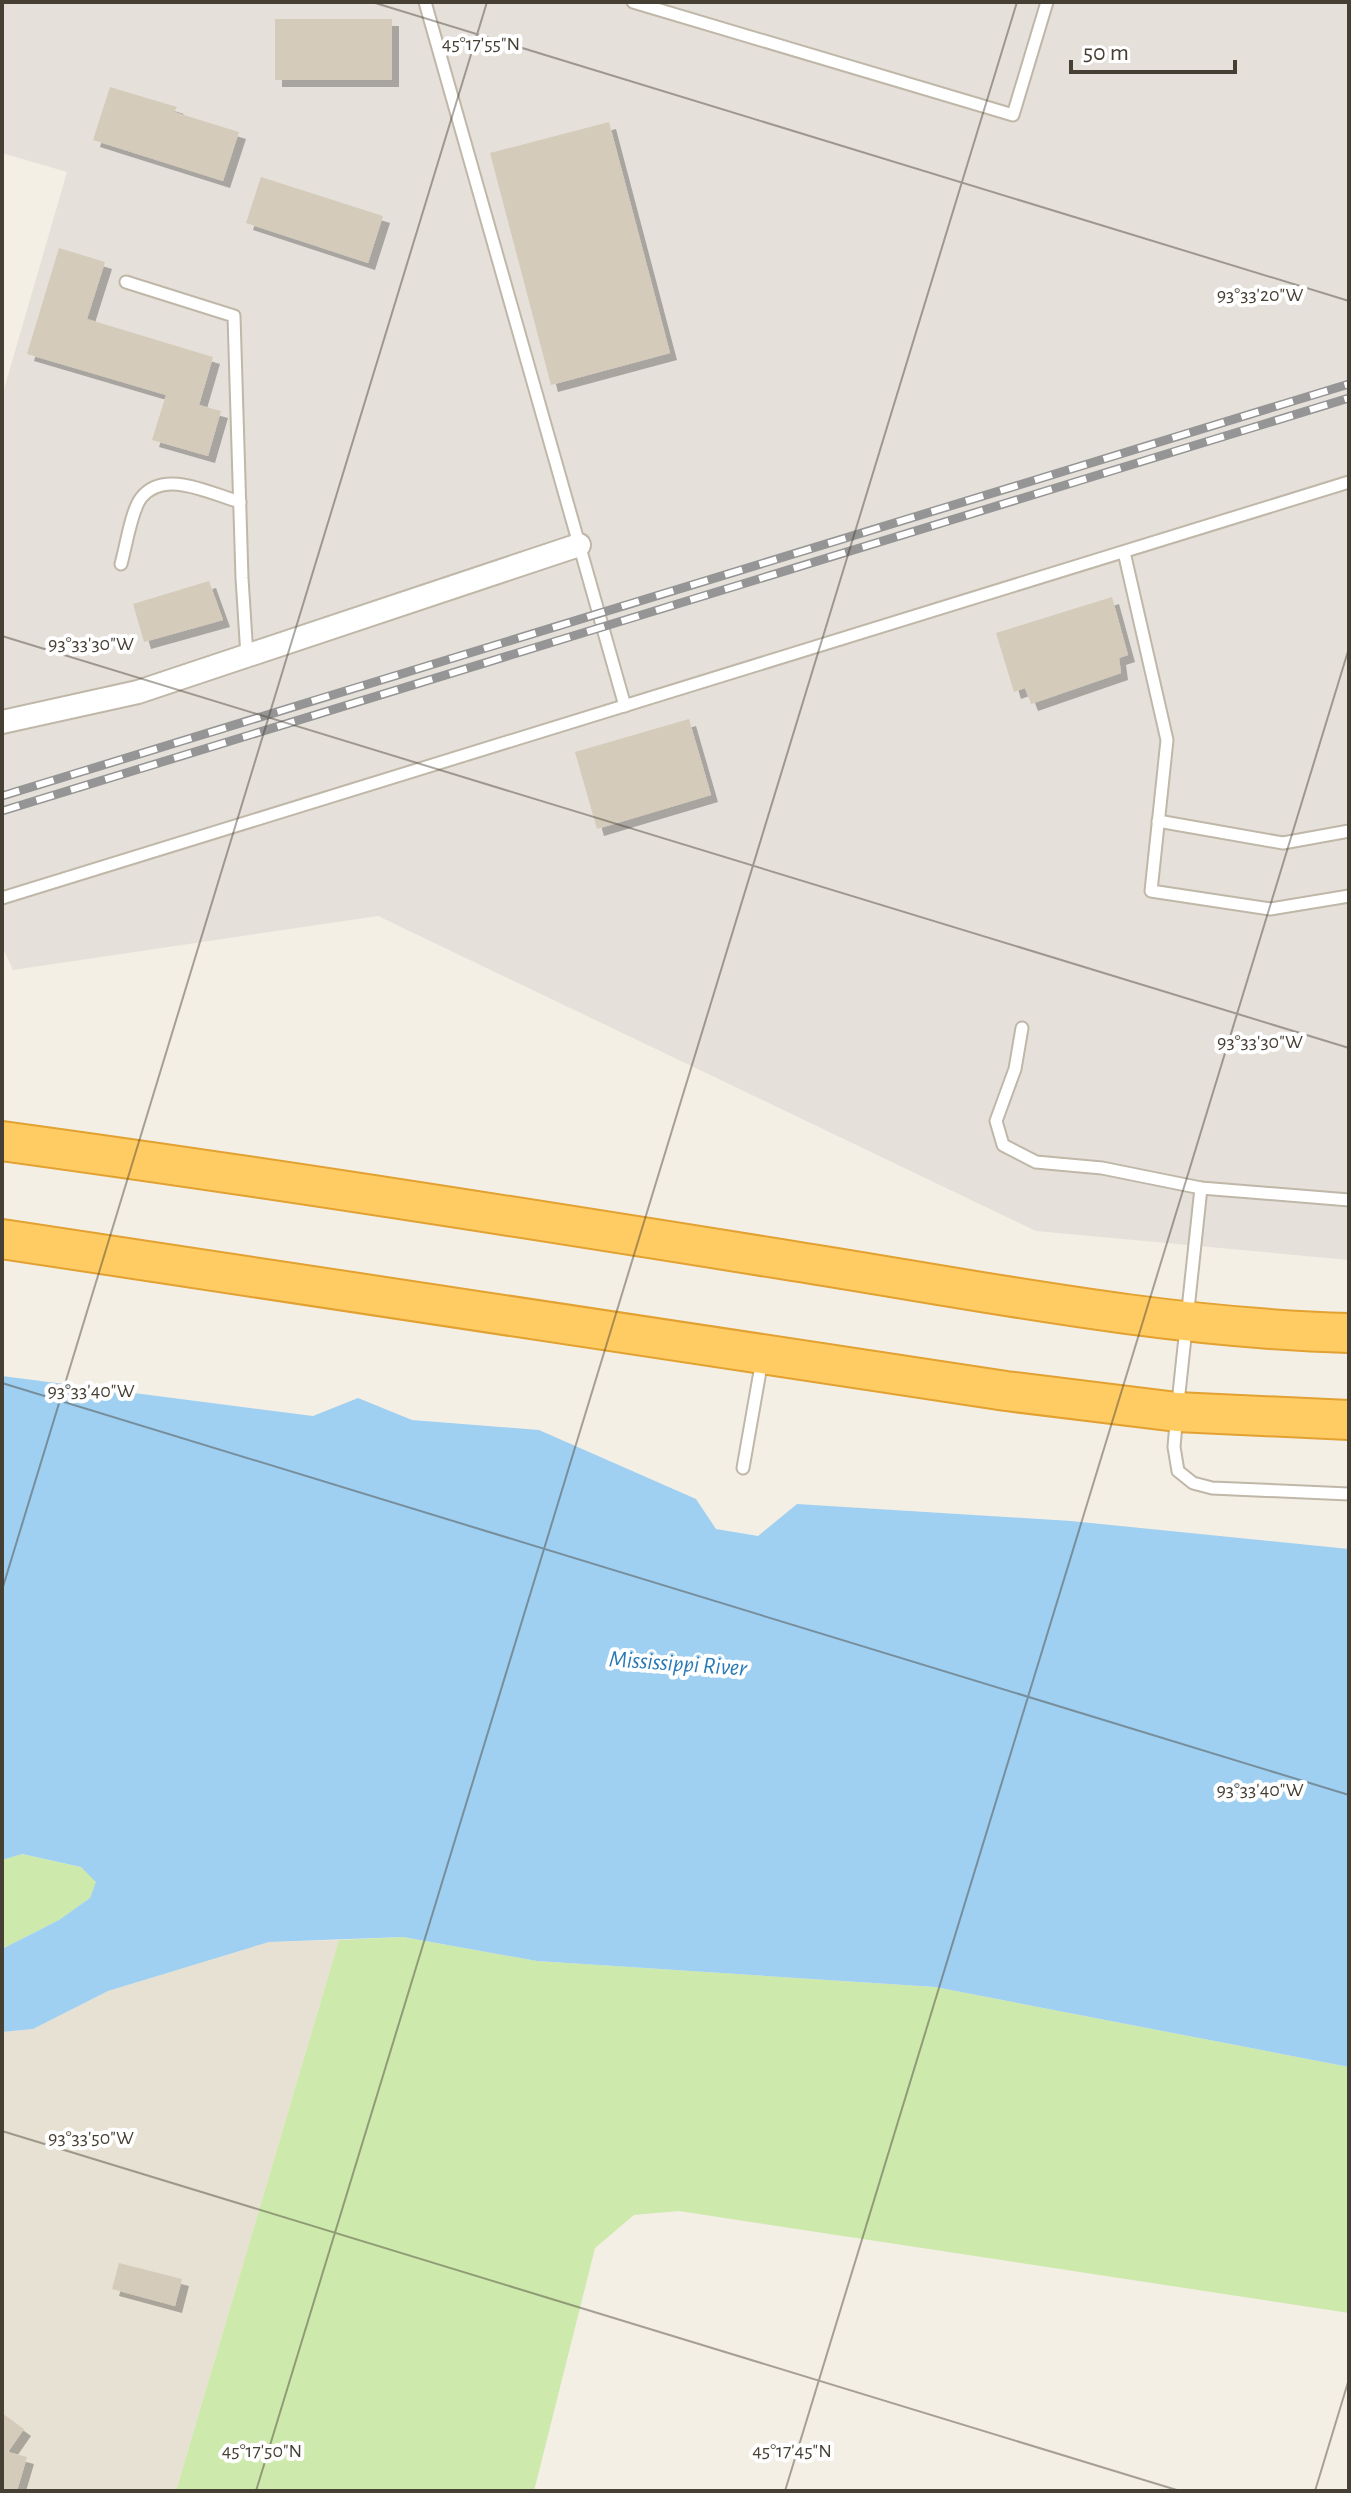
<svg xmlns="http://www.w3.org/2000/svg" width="1351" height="2493" viewBox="0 0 1351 2493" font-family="'Alegreya Sans',sans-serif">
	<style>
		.residential { fill: #e7e1d3 }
		.industrial { fill: #e5e0da }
		.green { fill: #cde9ac }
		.water { fill: #9fd0f2 }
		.building { fill: #d5cbba; filter: url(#shadow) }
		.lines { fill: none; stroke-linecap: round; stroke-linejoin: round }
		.lane-casing { stroke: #bfb7a7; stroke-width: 15 }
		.street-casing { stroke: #bfb7a7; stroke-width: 26 }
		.highway-casing { stroke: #e2a130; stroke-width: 42 }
		.lane { stroke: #fff; stroke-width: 11 }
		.street { stroke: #fff; stroke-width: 22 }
		.highway { stroke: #ffcc64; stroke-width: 38 }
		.rail-casing { stroke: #959595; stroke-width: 9 }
		.rail { stroke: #fff; stroke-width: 6; stroke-dasharray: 18; stroke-linecap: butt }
		.ticks { fill: none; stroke: #463f34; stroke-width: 2; stroke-opacity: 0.45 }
		.labels { text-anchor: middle; stroke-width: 8; stroke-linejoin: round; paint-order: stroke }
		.water-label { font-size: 24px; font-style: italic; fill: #2a7ab5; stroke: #fff }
		.ticks-label { font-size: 20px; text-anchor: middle; fill: #463f34; stroke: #fff; stroke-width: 8; stroke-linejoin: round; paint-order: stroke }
	</style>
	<defs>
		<filter id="shadow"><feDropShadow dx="7" dy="7" stdDeviation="0" flood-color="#0004"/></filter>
	</defs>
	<rect width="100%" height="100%" fill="#f3efe5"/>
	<polygon class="residential" points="339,1940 176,2491 2,2491 2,2032 33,2029 108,1991 269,1942"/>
	<polygon class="industrial" points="2,2 1349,2 1349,1260 1036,1231 378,916 13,970 2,946 2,396 67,172 2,153"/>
	<g class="green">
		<polygon points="21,1854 81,1867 97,1882 90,1898 59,1920 2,1949 2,1860"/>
		<polygon points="403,1937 537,1961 935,1987 1349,2067 1349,2313 679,2211 634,2215 595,2248 534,2491 176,2491 339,1940"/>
	</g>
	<polygon class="water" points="2,1376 313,1416 358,1398 412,1420 539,1430 696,1499 716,1529 758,1536 797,1504 1071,1521 1349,1549 1349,2067 935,1987 537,1961 403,1937 269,1942 108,1991 33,2029 2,2032 2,1949 59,1920 90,1898 96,1882 81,1867 22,1854 2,1860"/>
	<g class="building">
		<rect x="275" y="19" width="117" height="61"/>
		<polygon points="110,87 177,107 174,112 239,132 223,181 93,140"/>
		<polygon points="609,122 670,353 551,385 490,153"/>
		<polygon points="261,177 383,216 368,263 246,223"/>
		<polygon points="59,248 105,262 87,319 213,357 199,405 221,411 208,456 152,440 166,395 27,354"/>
		<polygon points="209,581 223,620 144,642 133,604"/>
		<polygon points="1112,597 1128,655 1119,658 1121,673 1031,704 1025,688 1014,692 996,633"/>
		<polygon points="689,719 711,795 597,829 575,752"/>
		<polygon points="119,2263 182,2279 175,2306 112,2289"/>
		<polygon points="2,2413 24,2429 8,2452 27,2457 17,2491 2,2491"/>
	</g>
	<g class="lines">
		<defs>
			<g id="lane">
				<polyline points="425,2 625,706"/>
				<polyline points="633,2 1013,115 1047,2"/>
				<polyline points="126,282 234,316 242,578 247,656"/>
				<polyline points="1124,552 1167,740 1151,891 1270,909 1349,896"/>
				<path d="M121,564c5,-17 10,-53 20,-66 23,-30 70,-4 99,4"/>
				<polyline points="1158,821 1283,843 1349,831"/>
				<polyline points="2,898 1349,482"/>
				<polyline points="1022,1028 1015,1069 996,1121 1003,1145 1036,1162 1102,1168 1201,1188 1349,1200"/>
				<polyline points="1201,1188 1177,1412 1174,1447 1178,1471 1193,1483 1212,1488 1349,1494"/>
				<polyline points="743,1468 762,1360"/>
			</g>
			<polyline id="street" points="2,722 138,692 579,545"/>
			<g id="highway">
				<path d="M2,1141c264,36 528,78 791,120 184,29 369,67 556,72"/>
				<polyline points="2,1239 1006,1391 1177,1412 1349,1420"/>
			</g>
		</defs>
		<use href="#lane" class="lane-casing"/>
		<use href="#street" class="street-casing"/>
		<use href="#highway" class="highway-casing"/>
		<use href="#lane" class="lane"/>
		<use href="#street" class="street"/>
		<use href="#highway" class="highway"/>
		<defs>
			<g id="rail">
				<polyline points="2,796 1349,384"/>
				<polyline points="2,811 1349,398"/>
			</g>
		</defs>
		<use href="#rail" class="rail-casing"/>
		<use href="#rail" class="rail"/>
	</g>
	<path class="ticks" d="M372,2l977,299M2,636l1347,412M2,1383l1347,412M2,1590l485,-1588M2,2131l1178,360M256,2491l761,-2489M785,2491l564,-1843M1315,2491l34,-112"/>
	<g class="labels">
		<g class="water-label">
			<text transform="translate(678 1663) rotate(4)" y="8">Mississippi River</text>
		</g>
	</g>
	<g class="ticks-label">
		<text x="481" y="50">45°17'55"N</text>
		<text x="1260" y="301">93°33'20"W</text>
		<text x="91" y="650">93°33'30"W</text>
		<text x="1260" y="1048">93°33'30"W</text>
		<text x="91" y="1397">93°33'40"W</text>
		<text x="1260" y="1796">93°33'40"W</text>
		<text x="91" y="2144">93°33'50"W</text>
		<text x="262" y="2457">45°17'50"N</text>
		<text x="792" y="2457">45°17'45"N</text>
	</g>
	<rect width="1351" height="2493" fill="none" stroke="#463f34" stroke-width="8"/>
	<path d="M1071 60v12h164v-12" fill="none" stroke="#463f34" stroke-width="4"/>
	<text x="1083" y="60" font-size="24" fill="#463f34" stroke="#ffffff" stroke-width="6" paint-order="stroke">50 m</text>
</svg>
